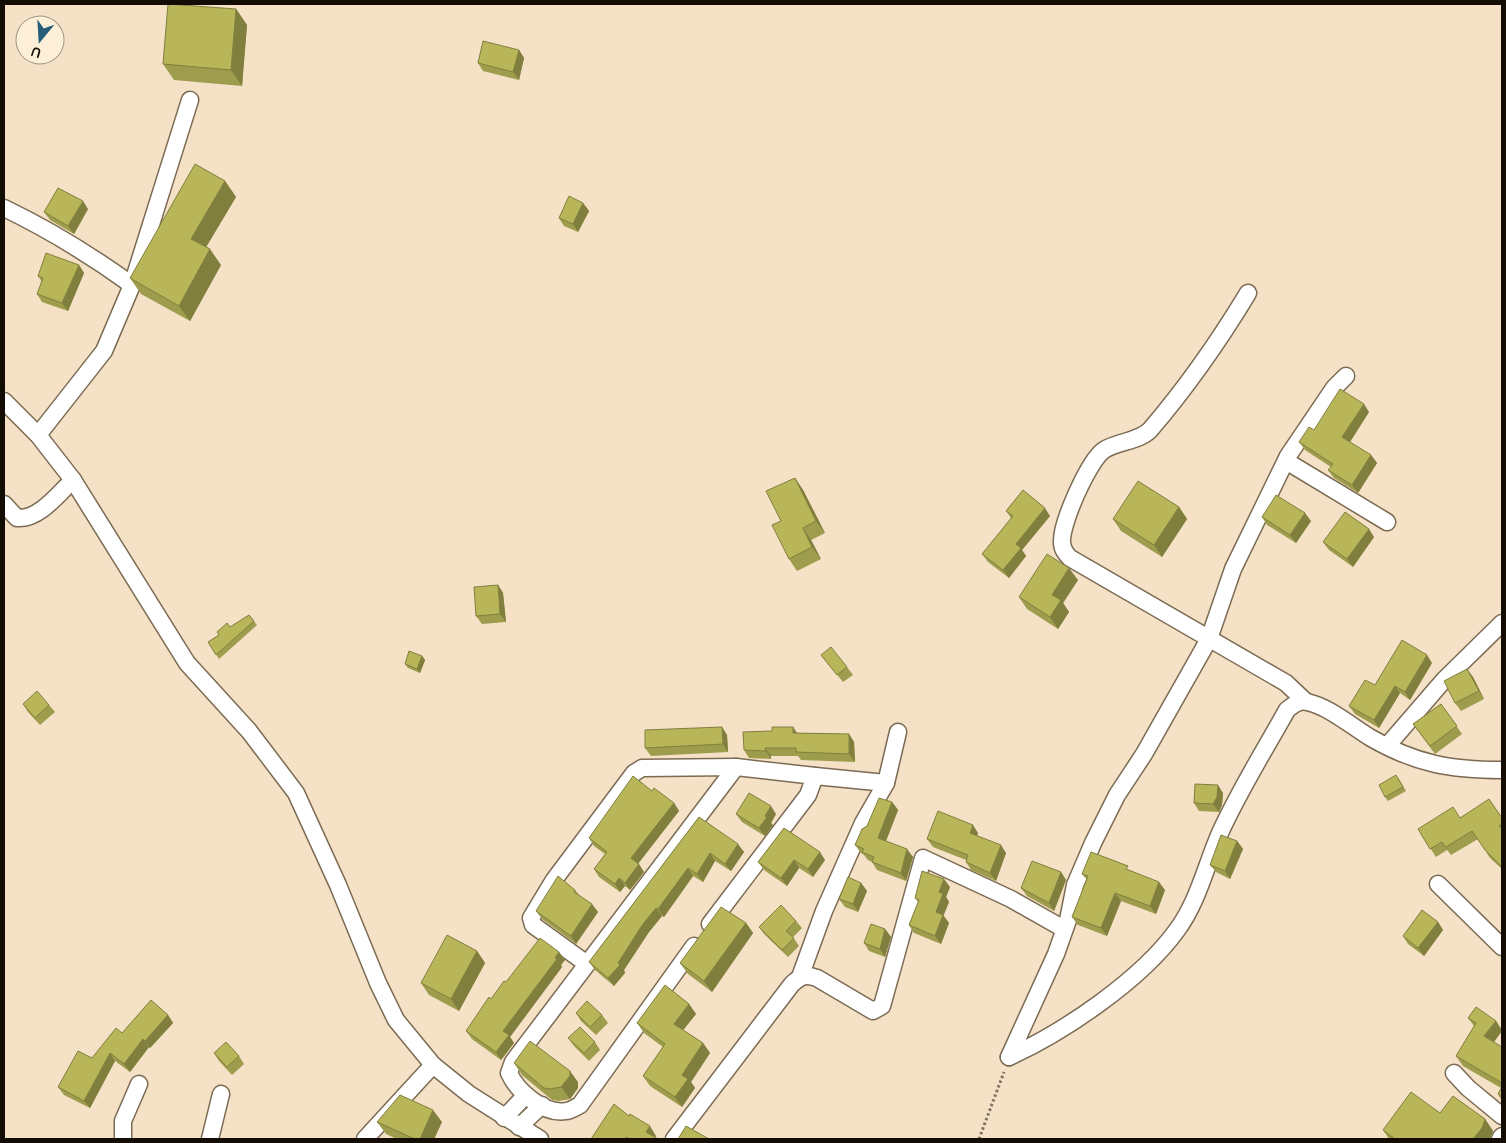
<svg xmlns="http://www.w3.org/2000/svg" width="1506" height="1143" viewBox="0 0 1506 1143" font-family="Quicksand,sans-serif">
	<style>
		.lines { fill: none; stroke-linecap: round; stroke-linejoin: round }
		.minor-casing { stroke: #7c6b53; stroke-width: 19 }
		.path { stroke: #7e7261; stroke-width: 3; stroke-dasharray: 2.5 2.5; stroke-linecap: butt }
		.minor { stroke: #fff; stroke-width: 16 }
		.wall { fill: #9e9d4d }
		.shaded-wall { fill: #817f3e }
		.building { fill: #b8b659; stroke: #817f3e }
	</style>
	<rect width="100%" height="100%" fill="#f4e1c6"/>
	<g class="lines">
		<defs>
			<g id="minor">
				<path d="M4,208c48,23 85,46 128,77"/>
				<path d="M1248,293c-29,48 -62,95 -98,137 -12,12 -32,11 -46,20 -15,10 -43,73 -42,92 0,7 3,11 8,16l216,125 19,18"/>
				<polyline points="4,401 38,435 73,480 187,663 249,731 296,793 338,885 378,983 396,1020 433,1065 469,1094 540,1139"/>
				<polyline points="38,435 104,351 132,285 190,100"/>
				<polyline points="1286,461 1387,522"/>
				<path d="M4,504l13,14c22,2 41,-24 56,-38"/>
				<polyline points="1387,746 1444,680 1502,623"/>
				<polyline points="815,776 886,783"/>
				<polyline points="1438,884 1502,947"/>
				<path d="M694,946l-114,159c-4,2 -10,6 -14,6 -22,4 -49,-20 -57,-38l4,-11 223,-295"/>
				<polyline points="587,964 533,925 531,918 554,880 634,773 642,768 736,767 815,776 808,795 710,924"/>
				<polyline points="800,977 824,911 863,823 886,783 898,732"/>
				<polyline points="1009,1057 1056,954 1068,920 1075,885 1093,843 1117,795 1144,754 1209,639 1233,569 1288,456 1334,388 1346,376"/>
				<path d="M1009,1057c55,-25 132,-77 168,-127 21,-28 29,-65 43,-97 19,-42 44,-82 67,-123 6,-5 12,-10 20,-8 23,5 44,24 64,36 45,26 80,32 131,32"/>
				<polyline points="1454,1073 1468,1088 1502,1116"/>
				<polyline points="504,1118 526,1095"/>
				<polyline points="519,1127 542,1105"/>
				<polyline points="123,1139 123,1121 139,1084"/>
				<polyline points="210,1139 221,1094"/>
				<polyline points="365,1139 433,1065"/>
				<path d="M674,1139l118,-155c9,-8 13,-10 25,-6l56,33 9,-5 41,-148 88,41 53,30"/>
				<polyline points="1500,1139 1502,1136"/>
			</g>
		</defs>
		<use href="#minor" class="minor-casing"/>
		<polyline class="path" points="979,1139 1004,1072"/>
		<use href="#minor" class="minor"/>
	</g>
	<g class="wall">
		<polygon points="236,9 247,25 242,86 174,80 163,64"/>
		<polygon points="519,50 524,58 519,80 483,71 478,63"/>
		<polygon points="225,181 236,197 206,247 221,265 190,321 141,294 130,278"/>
		<polygon points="583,203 589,211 578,232 564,226 559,218"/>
		<polygon points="88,209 74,234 50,220 44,212"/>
		<polygon points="79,265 84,273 68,311 42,302 37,294 42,282 38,276"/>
		<polygon points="1369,412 1350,442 1371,455 1377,463 1358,493 1334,478 1328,470 1331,467 1305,450 1299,442 1314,430"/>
		<polygon points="795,478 803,490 825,533 811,540 821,559 797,571 789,559 781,521"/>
		<polygon points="1179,507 1187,519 1162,557 1121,531 1113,519"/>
		<polygon points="1006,511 1050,516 1022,550 1026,556 1009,578 988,562 982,554 1011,518"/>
		<polygon points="1262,517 1311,521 1296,543 1267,525"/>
		<polygon points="1374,537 1353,567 1329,550 1323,542"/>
		<polygon points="1078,580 1063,603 1069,612 1058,629 1027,609 1019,597"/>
		<polygon points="498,585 503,593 506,622 482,624 476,616"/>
		<polygon points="249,615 257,625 219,659 208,642"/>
		<polygon points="821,655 847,667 853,675 843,682"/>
		<polygon points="422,656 425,660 420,673 408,668 405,664"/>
		<polygon points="1432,663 1410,700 1400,693 1379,728 1355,714 1349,706 1375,685"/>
		<polygon points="1473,677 1484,699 1461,711 1455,703"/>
		<polygon points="23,704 49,705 55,712 40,725 28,712"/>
		<polygon points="1441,704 1462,734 1435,754 1413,724"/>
		<polygon points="722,727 727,735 728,752 651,756 645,748"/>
		<polygon points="793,727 797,733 849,734 854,742 855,762 801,760 798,756 771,756 771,759 749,758 744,750 772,731"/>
		<polygon points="1399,779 1406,791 1388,801 1385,797"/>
		<polygon points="652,791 674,803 679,811 638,864 644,872 630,890 625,886 620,892 599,877 594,869 605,854 594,846 589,838"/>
		<polygon points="1223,793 1222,805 1219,812 1199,811 1194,803"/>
		<polygon points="892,802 898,810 886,841 913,857 906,881 877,870 872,862 868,860 864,855 861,853 855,845 867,826"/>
		<polygon points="736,814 776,814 771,823 773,825 765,836 742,822"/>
		<polygon points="699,817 744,852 731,871 715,861 703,882 693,876 664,917 662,916 649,932 624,970 625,973 614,986 595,970 589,962"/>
		<polygon points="1461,818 1502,818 1502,869 1490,858 1478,839 1451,855 1447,850 1436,857 1418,829"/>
		<polygon points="784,828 825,860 813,877 799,868 787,886 764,870 758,862"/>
		<polygon points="978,833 977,836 1006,853 996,881 971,870 966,862 966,860 933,847 927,839"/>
		<polygon points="1237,841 1243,849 1230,879 1216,872 1210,865"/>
		<polygon points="1131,871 1165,890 1156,914 1121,901 1107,936 1078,925 1072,917 1087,880 1082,874"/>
		<polygon points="1061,872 1066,880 1054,911 1027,896 1021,888"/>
		<polygon points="861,883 867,891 858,912 845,907 839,899"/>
		<polygon points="950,887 946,897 949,902 943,915 949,923 941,944 914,933 909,925 918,902 915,898"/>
		<polygon points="575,890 580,896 598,912 576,944 542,919 536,911"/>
		<polygon points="796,921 802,928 793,937 799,946 788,957 764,934 759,927"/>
		<polygon points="1438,922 1443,930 1424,956 1408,944 1403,936"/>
		<polygon points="746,923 753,933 712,992 688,974 680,963"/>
		<polygon points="885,929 891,937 885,957 869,951 864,943"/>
		<polygon points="477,951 485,963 459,1011 429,995 421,983"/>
		<polygon points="559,952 565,960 561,965 562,967 510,1037 514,1043 501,1060 472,1039 466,1031 491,999 506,982"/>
		<polygon points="689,1004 696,1014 683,1030 703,1043 710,1053 691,1082 695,1088 682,1107 650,1086 643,1076 663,1047 644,1033 637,1023"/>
		<polygon points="576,1013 602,1015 608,1023 596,1035 581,1021"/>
		<polygon points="168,1015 173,1023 150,1048 149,1047 130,1072 115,1061 90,1108 64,1095 58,1087 122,1033"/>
		<polygon points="1468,1018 1496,1021 1502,1030 1494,1042 1502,1047 1502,1101 1498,1094 1501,1088 1463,1066 1456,1056 1474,1026"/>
		<polygon points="568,1038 595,1042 600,1050 589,1061 574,1046"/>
		<polygon points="214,1053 239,1056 244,1064 232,1075 219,1061"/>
		<polygon points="514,1063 578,1082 578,1088 570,1099 559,1101 552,1100 522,1075"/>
		<polygon points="1440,1113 1485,1119 1493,1131 1490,1139 1389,1139 1383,1130"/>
		<polygon points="377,1122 442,1122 434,1139 397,1139 386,1134"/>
	</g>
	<g class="shaded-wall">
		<polygon points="236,9 247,25 242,86 231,70"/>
		<polygon points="519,50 524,58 519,80 513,72"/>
		<polygon points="225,181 236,197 202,254 191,239"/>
		<polygon points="83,201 88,209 74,234 68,226"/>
		<polygon points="583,203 589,211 578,232 573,224"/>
		<polygon points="210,249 221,265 190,321 179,306"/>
		<polygon points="79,265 84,273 68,311 62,303"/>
		<polygon points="1364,404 1369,412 1348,445 1342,437"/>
		<polygon points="1371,455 1377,463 1358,493 1352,485"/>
		<polygon points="795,478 803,490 825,533 816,521"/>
		<polygon points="1179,507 1187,519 1162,557 1154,545"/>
		<polygon points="1045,508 1050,516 1022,550 1026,556 1009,578 1003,570 1016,544"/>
		<polygon points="1305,513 1311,521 1296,543 1290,535"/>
		<polygon points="803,528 811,540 821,559 812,547"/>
		<polygon points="1369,529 1374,537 1353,567 1347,559"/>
		<polygon points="1069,568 1078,580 1063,603 1069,612 1058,629 1050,617 1052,595"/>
		<polygon points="498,585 503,593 506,622 500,614"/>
		<polygon points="1427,655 1432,663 1410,700 1405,692"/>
		<polygon points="422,656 425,660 420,673 417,669"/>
		<polygon points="1467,669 1473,677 1484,699 1479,691"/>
		<polygon points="1395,686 1400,693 1379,728 1374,720"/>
		<polygon points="722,727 727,735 728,752 723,744"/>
		<polygon points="793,727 798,735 793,733"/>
		<polygon points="849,734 854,742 855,762 849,754"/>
		<polygon points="765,748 771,756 771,759 766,751"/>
		<polygon points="1218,785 1223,793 1222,805 1219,812 1213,804"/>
		<polygon points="892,802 898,810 884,846 878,838"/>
		<polygon points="674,803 679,811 636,866 631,858"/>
		<polygon points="771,806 776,814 771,823 773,825 765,836 759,828 765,816"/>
		<polygon points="973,825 978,833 975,841 970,833"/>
		<polygon points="1237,841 1243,849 1230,879 1225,871"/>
		<polygon points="738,844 744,852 731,871 725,864"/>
		<polygon points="1001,845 1006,853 996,881 990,873"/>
		<polygon points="907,849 913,857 906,881 901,873"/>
		<polygon points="820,852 825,860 813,877 808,869"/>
		<polygon points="710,853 715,861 703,882 697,874"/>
		<polygon points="794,860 799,868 787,886 781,878"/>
		<polygon points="639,864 644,872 630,890 625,883"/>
		<polygon points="688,868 693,876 664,917 658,909"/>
		<polygon points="1061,872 1066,880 1054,911 1049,903"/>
		<polygon points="619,878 625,886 620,892 615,884"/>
		<polygon points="944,879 950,887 946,897 949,902 943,917 943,915 949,923 941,944 935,936 936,912 939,892"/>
		<polygon points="1159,882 1165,890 1156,914 1150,906"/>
		<polygon points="861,883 867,891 858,912 853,904"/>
		<polygon points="1115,893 1121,901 1107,936 1101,928"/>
		<polygon points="592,904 598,912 576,944 571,936"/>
		<polygon points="656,908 662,916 649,932 624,970 625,973 614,986 608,978 643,924"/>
		<polygon points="1438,922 1443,930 1424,956 1418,948"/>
		<polygon points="746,923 753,933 712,992 704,981"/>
		<polygon points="885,929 891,937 885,957 880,949"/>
		<polygon points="477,951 485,963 459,1011 451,999"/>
		<polygon points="559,952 565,960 561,965 562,967 510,1037 514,1043 501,1060 496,1052 503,1031"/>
		<polygon points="689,1004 696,1014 680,1034 674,1024"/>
		<polygon points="168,1015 173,1023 150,1048 145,1041"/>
		<polygon points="1496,1021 1502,1031 1491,1046 1484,1036"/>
		<polygon points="143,1039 149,1047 130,1072 124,1064"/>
		<polygon points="703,1043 710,1053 691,1082 695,1088 682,1107 675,1097 682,1075"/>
		<polygon points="110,1053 115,1061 90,1108 84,1101"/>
		<polygon points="570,1071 578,1082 578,1088 570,1099 561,1087"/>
		<polygon points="433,1110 442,1122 434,1139 420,1139"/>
		<polygon points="1485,1119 1493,1131 1490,1139 1473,1139"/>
		<polygon points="650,1126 656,1136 654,1139 646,1132"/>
	</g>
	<g class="building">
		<polygon points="168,4 236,9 231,70 163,64"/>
		<polygon points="483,41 519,50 513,72 478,63"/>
		<polygon points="195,164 225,181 191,239 210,249 179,306 130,278"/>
		<polygon points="58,188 83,201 68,226 44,212"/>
		<polygon points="569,196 583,203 573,224 559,218"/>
		<polygon points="46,253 79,265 62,303 37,294 43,278 38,276"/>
		<polygon points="1340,389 1364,404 1342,437 1371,455 1352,485 1328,470 1333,464 1299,442 1309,427 1314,430"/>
		<polygon points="795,478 816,521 803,528 812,547 789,559 772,525 781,521 766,491"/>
		<polygon points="1138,481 1179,507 1154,545 1113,519"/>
		<polygon points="1023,490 1045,508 1016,544 1021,548 1003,570 982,554 1013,516 1006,511"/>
		<polygon points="1276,495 1305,513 1290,535 1262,517"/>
		<polygon points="1345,512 1369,529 1347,559 1323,542"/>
		<polygon points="1047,554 1069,568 1052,595 1061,600 1050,617 1019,597"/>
		<polygon points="498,585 500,614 476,616 474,587"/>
		<polygon points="249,615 254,621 216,655 208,642 219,635 217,632 227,623 230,627"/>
		<polygon points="1402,640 1427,655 1405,692 1395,686 1374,720 1349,706 1365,680 1375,685"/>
		<polygon points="831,647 847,667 837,675 821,655"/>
		<polygon points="409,651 422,656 417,669 405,664"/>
		<polygon points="1467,669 1479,691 1455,703 1444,681"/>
		<polygon points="37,691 49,705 35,718 23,704"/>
		<polygon points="1441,704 1457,726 1430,746 1413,724"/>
		<polygon points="722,727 723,744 645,748 645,730"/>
		<polygon points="772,727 793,727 793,733 849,734 849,754 796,752 796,748 765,748 766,751 744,750 743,732 772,731"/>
		<polygon points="1396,775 1403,787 1385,797 1379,785"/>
		<polygon points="633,776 652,791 654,788 674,803 631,858 639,864 625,883 619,878 615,884 594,869 607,852 589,838"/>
		<polygon points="1195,784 1218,785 1217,797 1213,804 1194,803"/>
		<polygon points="749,793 771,806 765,816 767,817 759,828 736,814"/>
		<polygon points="879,798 892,802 878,838 907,849 901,873 872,862 874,857 862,852 864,849 855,845 862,829 867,826"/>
		<polygon points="1489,799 1502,818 1502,824 1499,826 1502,829 1502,867 1485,850 1472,831 1446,847 1442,842 1430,849 1418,829 1453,807 1460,818"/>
		<polygon points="938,811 973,825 970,833 1001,845 990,873 966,862 968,855 927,839"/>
		<polygon points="699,817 738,844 725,864 710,853 697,874 688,868 658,909 656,908 643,924 618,963 620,965 608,978 589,962"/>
		<polygon points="784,828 820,852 808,869 794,860 781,878 758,862"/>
		<polygon points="1221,835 1237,841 1225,871 1210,865"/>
		<polygon points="1091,852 1128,866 1126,869 1159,882 1150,906 1115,893 1101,928 1072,917 1088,876 1082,874"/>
		<polygon points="1032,861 1061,872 1049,903 1021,888"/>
		<polygon points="922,871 944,879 939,892 943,894 936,912 943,915 935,936 909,925 919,900 915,898"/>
		<polygon points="558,876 575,890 574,892 592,904 571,936 536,911"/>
		<polygon points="848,877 861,883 853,904 839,899"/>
		<polygon points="781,905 796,921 786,931 794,938 782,950 759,927"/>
		<polygon points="721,907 746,923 704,981 680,963"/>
		<polygon points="1422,910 1438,922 1418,948 1403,936"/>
		<polygon points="871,924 885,929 880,949 864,943"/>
		<polygon points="447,935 477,951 451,999 421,983"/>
		<polygon points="540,938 559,952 555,958 557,959 503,1031 509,1035 496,1052 466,1031 489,997 491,999 504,981 506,982"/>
		<polygon points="665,985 689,1004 674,1024 703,1043 682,1075 688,1079 675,1097 643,1076 665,1044 637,1023"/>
		<polygon points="151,1000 168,1015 145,1041 143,1039 124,1064 110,1053 84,1101 58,1087 78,1051 92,1058 116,1028 122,1033"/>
		<polygon points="587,1001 602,1015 590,1027 576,1013"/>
		<polygon points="1476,1007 1496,1021 1484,1036 1502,1047 1502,1083 1456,1056 1476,1023 1468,1018"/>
		<polygon points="580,1027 595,1042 584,1053 568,1038"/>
		<polygon points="530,1041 570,1071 570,1076 561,1087 550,1089 544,1088 514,1063"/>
		<polygon points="226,1042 239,1056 227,1067 214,1053"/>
		<polygon points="1502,1087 1502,1097 1498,1094"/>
		<polygon points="1411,1092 1440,1113 1453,1096 1485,1119 1482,1128 1473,1139 1395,1139 1383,1130"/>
		<polygon points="400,1095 433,1110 420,1139 415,1139 377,1122"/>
		<polygon points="614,1104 629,1116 630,1114 650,1126 646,1132 658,1139 630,1139 626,1137 624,1139 591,1139"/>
		<polygon points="686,1126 709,1139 678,1139"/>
	</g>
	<rect width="1506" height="1143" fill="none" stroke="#120c04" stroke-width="10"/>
	<g transform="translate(40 40) rotate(198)"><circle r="24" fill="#feefd9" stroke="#a09484"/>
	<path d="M0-4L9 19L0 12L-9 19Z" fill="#265d77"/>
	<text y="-8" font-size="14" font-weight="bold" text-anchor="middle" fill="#120c04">U</text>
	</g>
</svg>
